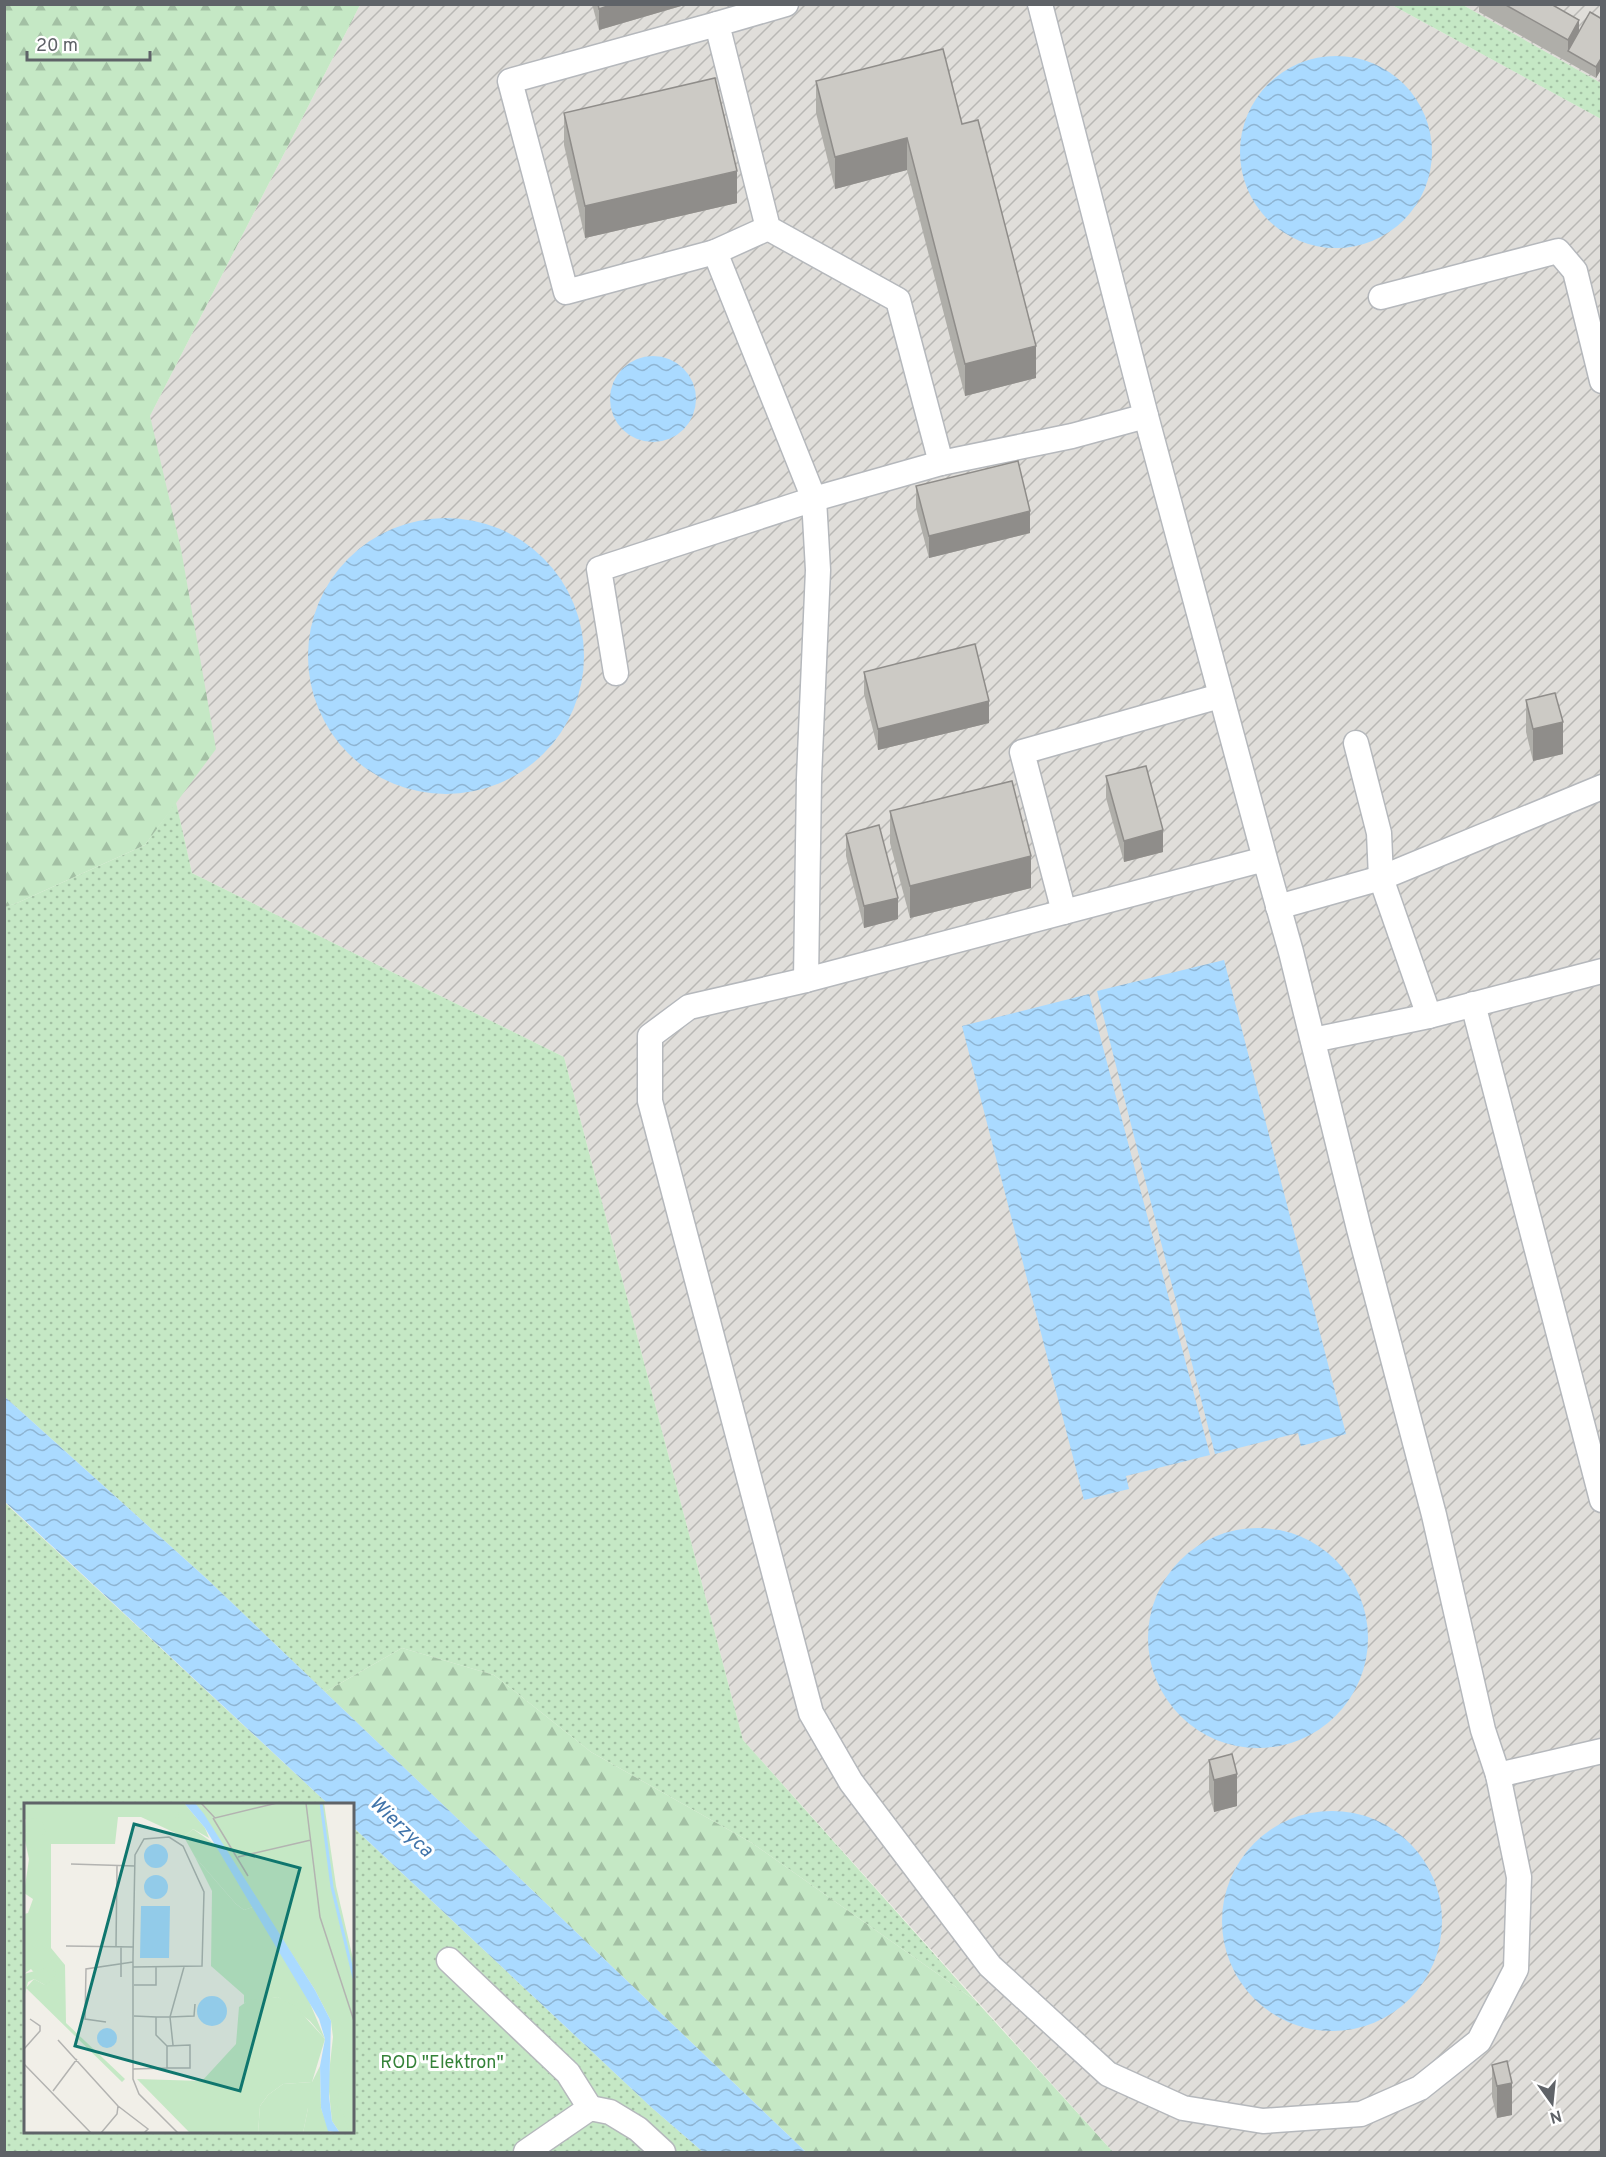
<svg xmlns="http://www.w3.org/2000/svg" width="1606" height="2157" viewBox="0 0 1606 2157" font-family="Overpass,sans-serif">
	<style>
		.industrial { fill: url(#industrial-furrows) }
		.grass { fill: url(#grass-dots) }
		.forest { fill: url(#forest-firs) }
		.water { fill: url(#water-waves) }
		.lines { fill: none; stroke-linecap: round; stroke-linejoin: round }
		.service-casing { stroke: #b5b8bc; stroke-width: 27 }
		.service { stroke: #fff; stroke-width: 24 }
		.wall { fill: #afaea9 }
		.shaded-wall { fill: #8f8d8a }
		.building { fill: #cccac5; stroke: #8f8d8a; stroke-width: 1.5 }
		.labels { text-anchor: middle; stroke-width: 6; stroke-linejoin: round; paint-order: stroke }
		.park-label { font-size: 18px; fill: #348238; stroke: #fff }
		.water-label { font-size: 20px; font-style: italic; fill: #4174aa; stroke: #fff }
		.inset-river { fill: none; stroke: #aadaff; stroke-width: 3 }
		.inset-road { fill: none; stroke: #b3b3b1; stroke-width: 1.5 }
		.view { fill: #0f766e; fill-opacity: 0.15; stroke: #0f766e; stroke-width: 3 }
		.inset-edge { fill: none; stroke: #5f6368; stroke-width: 3 }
	</style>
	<defs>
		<pattern id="industrial-furrows" width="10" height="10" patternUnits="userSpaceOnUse" patternTransform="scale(1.5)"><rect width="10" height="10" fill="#e0deda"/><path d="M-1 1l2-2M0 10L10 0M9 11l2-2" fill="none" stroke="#b9b8b5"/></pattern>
		<pattern id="grass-dots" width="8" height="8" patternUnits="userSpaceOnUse" patternTransform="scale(1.5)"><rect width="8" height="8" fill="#c5e8c5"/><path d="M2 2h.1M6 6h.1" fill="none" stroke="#a3c0a4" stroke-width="1.8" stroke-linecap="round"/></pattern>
		<pattern id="forest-firs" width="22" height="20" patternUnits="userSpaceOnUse" patternTransform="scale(1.5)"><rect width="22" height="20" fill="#c5e8c5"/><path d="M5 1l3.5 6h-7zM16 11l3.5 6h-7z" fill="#a3c0a4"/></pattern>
		<pattern id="water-waves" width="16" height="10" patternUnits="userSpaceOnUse" patternTransform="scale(1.5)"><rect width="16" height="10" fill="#aadaff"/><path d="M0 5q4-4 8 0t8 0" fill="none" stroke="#8eb4d2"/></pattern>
	</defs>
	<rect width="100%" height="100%" fill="#f1efe8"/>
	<g class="industrial">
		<polygon points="360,5 1392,5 1601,119 1601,2152 1113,2152 743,1740 564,1057 192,873 107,500"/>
		<polygon points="1463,5 1601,5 1601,83"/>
	</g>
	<g class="grass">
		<polygon points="1392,5 1463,5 1601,83 1601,119"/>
		<polygon points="176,802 192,873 564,1057 743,1740 976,2001 752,1843 591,1752 494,1675 402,1648 325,1692 207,1579 5,1397 4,907 17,903 145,845"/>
		<polygon points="4,1502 328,1804 26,1804 26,2132 352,2132 353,1827 651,2107 703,2152 5,2152"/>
	</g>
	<g class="forest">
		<polygon points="5,4 360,5 150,416 181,549 216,749 145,845 17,903 5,907"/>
		<polygon points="402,1648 494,1675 591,1752 752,1843 976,2001 1113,2152 806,2152 325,1692"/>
	</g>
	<g class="water">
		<circle cx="1336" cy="152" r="96"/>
		<circle cx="653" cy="399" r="43"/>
		<circle cx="446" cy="656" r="138"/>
		<polygon points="1224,960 1346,1434 1301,1446 1298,1433 1215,1454 1097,991"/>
		<polygon points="1089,994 1210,1455 1126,1476 1129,1489 1084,1500 962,1026"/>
		<polygon points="5,1397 207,1579 806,2152 703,2152 651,2107 353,1827 352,1804 328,1804 5,1502"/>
		<circle cx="1258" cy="1638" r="110"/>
		<circle cx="1332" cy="1921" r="110"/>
	</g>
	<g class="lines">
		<defs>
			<g id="service">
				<polyline points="786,4 717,24 768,228 898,300 941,463 1072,436 1146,416"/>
				<polyline points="1040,4 1146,416 1265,859 1268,870 1291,952 1359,1229 1434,1515 1483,1730 1498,1775 1519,1877 1516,1969 1479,2041 1420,2088 1361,2114 1263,2121 1183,2108 1108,2074 990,1966 851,1782 811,1713 650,1101 650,1036 689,1007 806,980 1265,859"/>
				<polyline points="717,24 510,81 566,292 715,252 768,228"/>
				<polyline points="715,252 814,499 941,463"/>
				<polyline points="1381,297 1558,251 1575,271 1602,381"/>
				<polyline points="616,673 599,569 814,499 818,570 809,778 806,980"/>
				<polyline points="1356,743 1379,833 1381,878 1429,1016"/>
				<polyline points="1278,907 1381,878 1602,787"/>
				<polyline points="1064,912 1022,752 1220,696"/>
				<polyline points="1473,1004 1602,1500"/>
				<polyline points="1313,1040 1429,1016 1602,971"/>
				<polyline points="1498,1775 1602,1751"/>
				<polyline points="449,1960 568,2073 590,2108"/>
				<polyline points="526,2152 590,2108 610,2112 638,2129 663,2152"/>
			</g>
		</defs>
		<use href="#service" class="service-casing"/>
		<use href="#service" class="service"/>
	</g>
	<g class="wall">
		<polygon points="592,4 688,4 599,30"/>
		<polygon points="1479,4 1551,4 1579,31 1602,19 1602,68 1596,78 1479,12"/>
		<polygon points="816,81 962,124 1036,378 965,396 907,170 835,189 816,113"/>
		<polygon points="564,113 737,203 585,238 564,145"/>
		<polygon points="916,486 1030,533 929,558 916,508"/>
		<polygon points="864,672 989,723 878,750 864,694"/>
		<polygon points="1526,700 1563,754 1533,761 1526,732"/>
		<polygon points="1106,776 1163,852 1124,862 1106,798"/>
		<polygon points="890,811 1031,888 910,918 890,843"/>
		<polygon points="846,834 898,919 864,928 846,856"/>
		<polygon points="1209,1760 1237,1806 1214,1812 1209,1792"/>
		<polygon points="1492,2065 1512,2115 1497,2118 1492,2097"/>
	</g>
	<g class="shaded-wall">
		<polygon points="613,4 688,4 599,30 599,9"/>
		<polygon points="1579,20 1579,42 1568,51 1568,40"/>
		<polygon points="1602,57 1602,68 1596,78 1596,67"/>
		<polygon points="907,138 907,170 835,189 835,157"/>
		<polygon points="737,171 737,203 585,238 585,206"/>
		<polygon points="1036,346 1036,378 965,396 965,364"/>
		<polygon points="1030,511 1030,533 929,558 929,536"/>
		<polygon points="989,701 989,723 878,750 878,729"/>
		<polygon points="1563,722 1563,754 1533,761 1533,729"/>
		<polygon points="1163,830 1163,852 1124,862 1124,841"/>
		<polygon points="1031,856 1031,888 910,918 910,886"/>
		<polygon points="898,898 898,919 864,928 864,906"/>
		<polygon points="1237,1774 1237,1806 1214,1812 1214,1780"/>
		<polygon points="1512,2083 1512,2115 1497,2118 1497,2086"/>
	</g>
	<g class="building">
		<polygon points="598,4 613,4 599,9"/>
		<polygon points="1504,4 1551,4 1579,20 1568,40"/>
		<polygon points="1590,12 1602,19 1602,57 1596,67 1568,51"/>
		<polygon points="943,49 962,124 978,120 1036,346 965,364 907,138 835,157 816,81"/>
		<polygon points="715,78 737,171 585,206 564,113"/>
		<polygon points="1018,461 1030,511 929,536 916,486"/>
		<polygon points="975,644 989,701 878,729 864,672"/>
		<polygon points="1555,693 1563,722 1533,729 1526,700"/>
		<polygon points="1146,766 1163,830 1124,841 1106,776"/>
		<polygon points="1012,781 1031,856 910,886 890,811"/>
		<polygon points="879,825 898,898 864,906 846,834"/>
		<polygon points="1232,1754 1237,1774 1214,1780 1209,1760"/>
		<polygon points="1507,2061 1512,2083 1497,2086 1492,2065"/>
	</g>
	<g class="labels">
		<g class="park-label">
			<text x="442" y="2068">ROD "Elektron"</text>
		</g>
		<g class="water-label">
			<text transform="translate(402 1826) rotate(43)" y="7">Wierzyca</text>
		</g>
	</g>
	<g transform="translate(24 1803)">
		<rect width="330" height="330" fill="#f1efe8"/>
		<path d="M0,0h160l21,25 4,10 -16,-9 -9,8 -43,-20h-23l-3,27h-64v104l14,17 1,58 59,56 -3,3 -96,-94 8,-9 11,6 -14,-16 -7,5v-60l4,-1 5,-14 -9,-6 5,-34 -5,-23 10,-15 -10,-2zM171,0h129l12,83 18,77v170h-14l-8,-12 -4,-39 5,-45 -2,-16 -16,-31zM171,54l41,47 8,6 9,-3 51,82 21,50 -15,-18 -32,-24 -34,6v-8l-33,-29 1,-75zM296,263l1,42h-13l-5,25h-45l2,-27 8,-11 15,-11 29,-2z" fill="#c5e8c5"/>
		<path d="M134,0h19l2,14 -11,1 -10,-7zM2,14l16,3 4,14 -9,2 -10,-4 -3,4zM169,26l23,16 37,62 -9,3 -8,-6 -41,-47 -11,-20zM25,164l7,5 -2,7 -9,6 -11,-6 -6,3 -4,16v-24zM254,194l17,9 30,33 -13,43 -29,2 -15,11 -8,11 -2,27h-68l-53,-54 65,2 34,-37 3,-37 10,-7zM312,244l14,7 -6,18 -6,5 -5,-25zM330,280v50h-5l-6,-21 -8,-7 4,-12 13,-5zM284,305h13l9,25h-27z" fill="#c5e8c5"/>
		<path d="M160,0h11l9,11 111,176 16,31 -2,75 3,25 8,12 -12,-2 -7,-23 -1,-42 5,-27 -6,-20 -114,-191zM120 53a12 12 0 1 1 24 0a12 12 0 1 1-24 0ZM120 84a12 12 0 1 1 24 0a12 12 0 1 1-24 0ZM117,103h29l-1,52h-29zM173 208a15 15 0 1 1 30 0a15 15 0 1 1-30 0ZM73 235a10 10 0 1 1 20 0a10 10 0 1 1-20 0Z" fill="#aadaff"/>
		<path class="inset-river" d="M297,0l11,84 22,91"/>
		<path class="inset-road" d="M177,0l14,15 62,-15M282,0l14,114 34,104M189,15l35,58M214,54l73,-17M47,61l64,2M42,143l68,1M92,143l1,-80M97,143v31M109,164l69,-1 2,-74 -21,-46 -14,-9 -25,2 -9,16 -2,102v122l6,15 39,39M160,164l-14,50 24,-1 1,-12M110,182h22v-18M132,214h14l3,28M82,219l-21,-3 1,-50 47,-7M34,237l60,66 -1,8 -16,19M0,246l16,-18v-5l-10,-7M0,261l67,69M143,265h23v-23l-23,1M109,266l34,-1v-22l-11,-11v-18l-22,-1M29,288l24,-32M94,303l30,23 -4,4"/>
		<path class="view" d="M110,21l166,44 -60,223 -165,-45z"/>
		<rect width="330" height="330" class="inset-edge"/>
	</g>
	<rect width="1606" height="2157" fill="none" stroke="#5f6368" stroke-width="12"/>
	<g transform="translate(1552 2103) rotate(165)" stroke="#ffffff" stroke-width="4.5" paint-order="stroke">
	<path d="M0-4.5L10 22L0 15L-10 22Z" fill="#5f6368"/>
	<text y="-9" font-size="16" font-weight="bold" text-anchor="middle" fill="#5f6368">N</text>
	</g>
	<path d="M27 51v9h123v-9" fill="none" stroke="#5f6368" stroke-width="3"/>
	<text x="36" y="51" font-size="18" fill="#5f6368" stroke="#ffffff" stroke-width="4.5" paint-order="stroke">20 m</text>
</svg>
